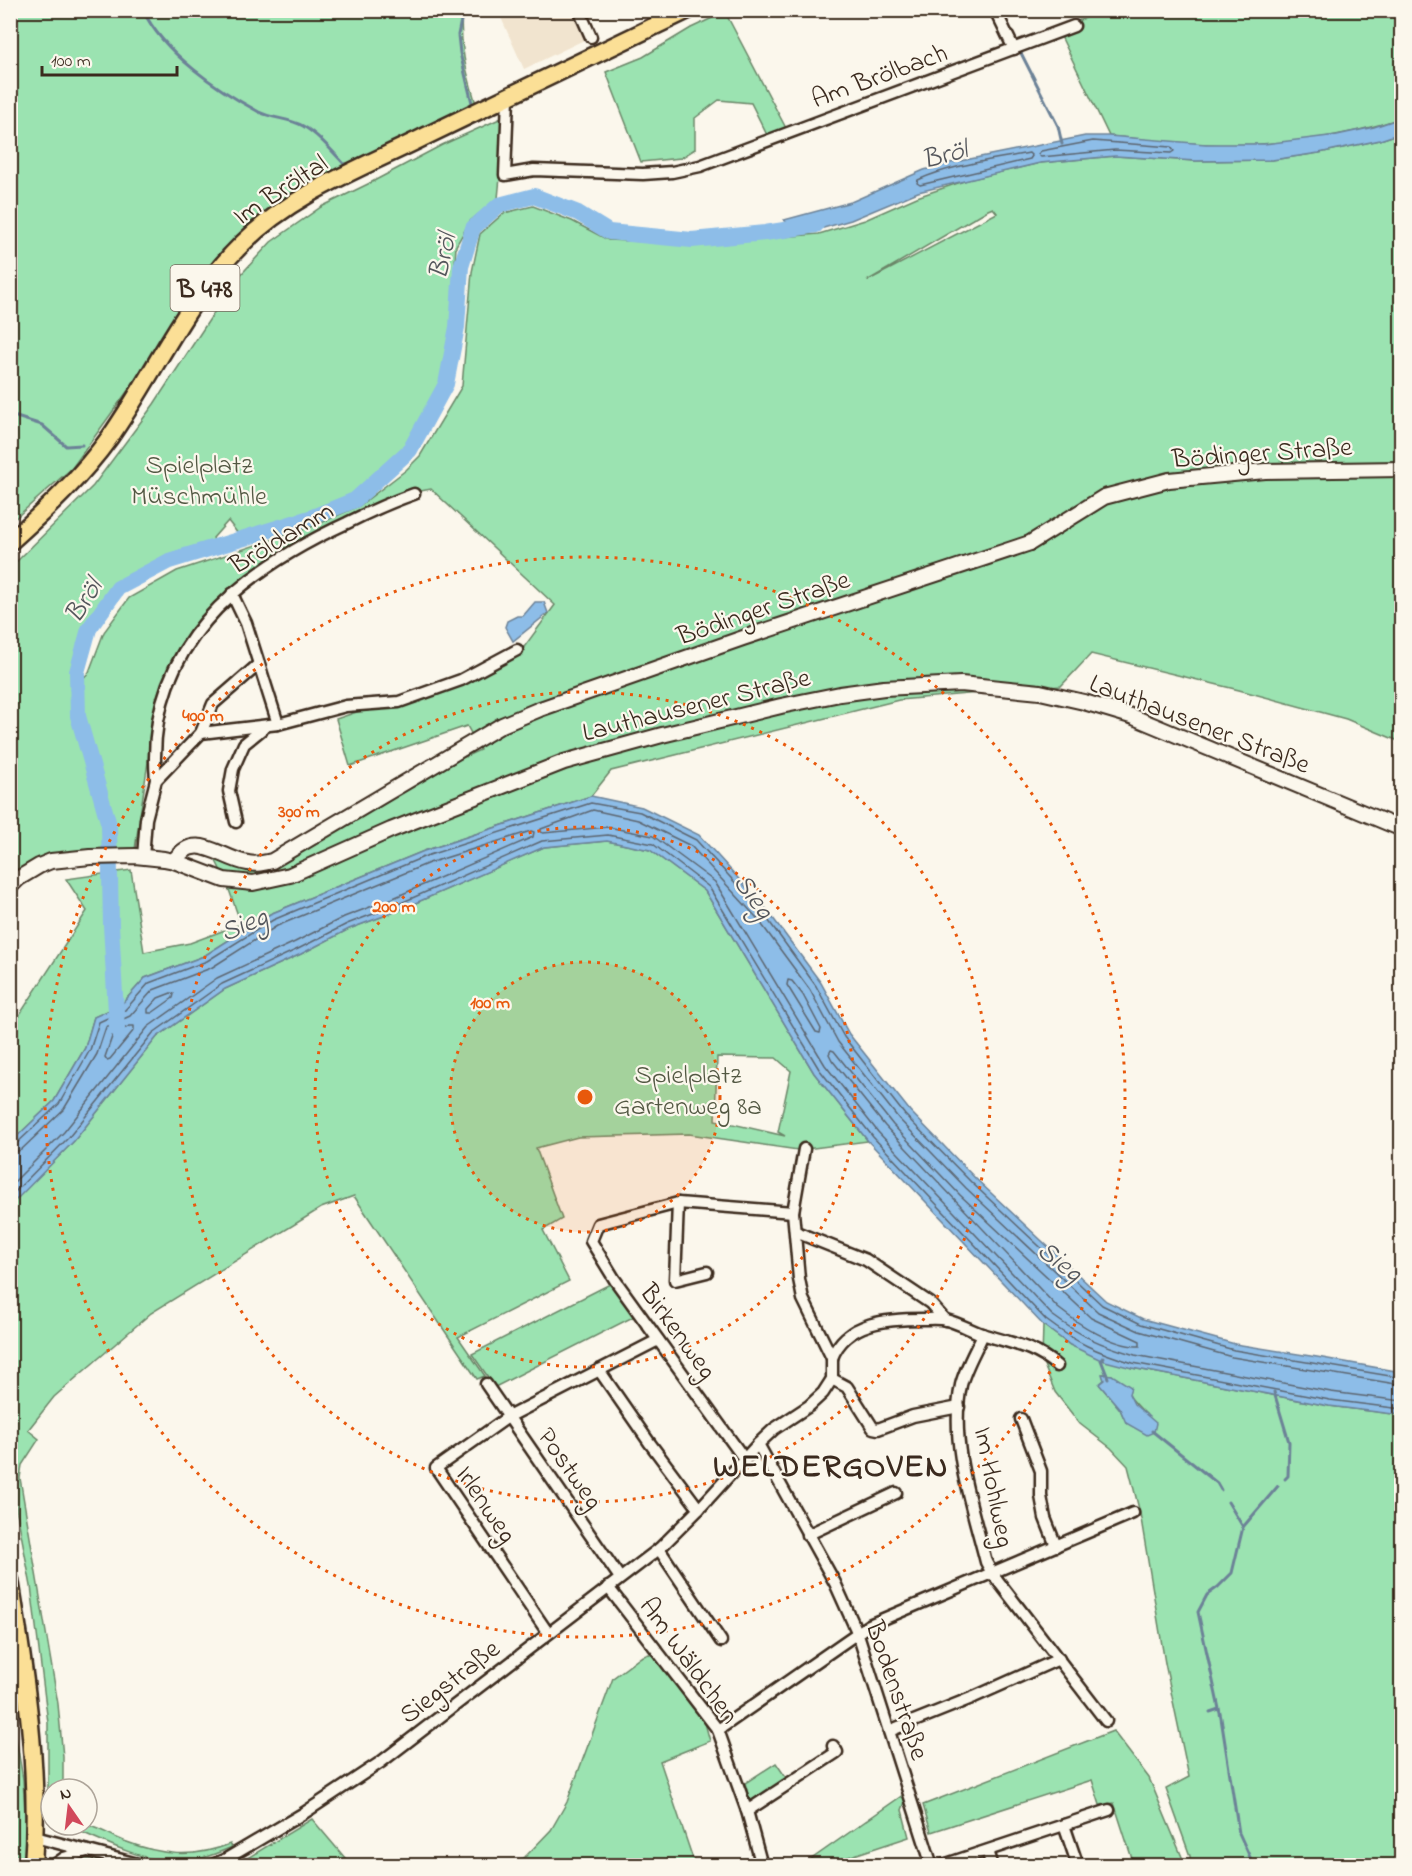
<svg xmlns="http://www.w3.org/2000/svg" width="1412" height="1876" viewBox="0 0 1412 1876" font-family="'Indie Flower',sans-serif">
	<style>
		.built { fill: #f1e4cf }
		.green { fill: #9be3b1; stroke: #6b8668; stroke-width: 1.5; fill-rule: evenodd }
		.water { fill: #8dbde8; stroke: #6c8297; stroke-width: 1.5 }
		.lines { fill: none; stroke-linecap: round; stroke-linejoin: round }
		.shore { stroke: #5c656f; stroke-width: 1.5 }
		.stream { stroke: #6c8297; stroke-width: 3 }
		.river { stroke: #8dbde8; stroke-width: 16 }
		.minor-casing { stroke: #3b2a1e; stroke-width: 15 }
		.tertiary-casing { stroke: #3b2a1e; stroke-width: 18 }
		.primary-casing { stroke: #3b2a1e; stroke-width: 21 }
		.minor { stroke: #fbf7ec; stroke-width: 10 }
		.tertiary { stroke: #fbf7ec; stroke-width: 14 }
		.primary { stroke: #fbdf96; stroke-width: 16 }
		.ring { fill: none; stroke: #e8590c; stroke-width: 3; stroke-dasharray: 3 6 }
		.labels { text-anchor: middle; stroke-width: 4.5; stroke-linejoin: round; paint-order: stroke }
		.shield { fill: #fbf7ec; stroke: #75685c; stroke-width: 1.5 }
		.shield-label { font-size: 26px; font-weight: bold; fill: #3b2a1e }
		.street-label { font-size: 27px; fill: #3b2a1e; stroke: #fbf7ec }
		.park-label { font-size: 27px; fill: #535843; stroke: #fbf7ec }
		.water-label { font-size: 28px; font-style: italic; fill: #54565b; stroke: #fbf7ec }
		.district-label { font-size: 33px; font-weight: bold; letter-spacing: 1.5px; fill: #3b2a1e; stroke: #fbf7ec }
		.centre { fill: #e8590c; stroke: #fbf7ec; stroke-width: 3 }
		.ring-label { font-size: 18px; text-anchor: middle; font-weight: bold; fill: #e8590c; stroke: #fbf7ec; stroke-width: 4.5; stroke-linejoin: round; paint-order: stroke }
	</style>
	<rect width="100%" height="100%" fill="#fbf7ec"/>
	<filter id="ink" filterUnits="userSpaceOnUse"><feTurbulence type="fractalNoise" baseFrequency=".0167" numOctaves="2"/><feDisplacementMap in="SourceGraphic" scale="12" xChannelSelector="R" yChannelSelector="G"/><feConvolveMatrix kernelMatrix="1 2 1 2 8 2 1 2 1" color-interpolation-filters="sRGB"/></filter>
	<g filter="url(#ink)">
		<polygon class="built" points="498,11 573,11 586,39 524,69"/>
		<g class="green">
			<path d="M11,11h451c-3,35 4,59 14,93l-170,80 -51,35 -41,43 -85,127 -57,79 -61,54z"/>
			<path d="M1105,11h296v107c-61,21 -130,29 -195,26 -32,-1 -65,-5 -97,-8l-52,-108z"/>
			<polygon points="725,12 787,130 768,137 751,103 719,100 695,118 695,149 681,158 641,162 606,72 643,57 691,28"/>
			<path d="M506,116l-8,82 -28,23 -14,25 -5,83 -9,55 -34,62 -54,50 -115,39 -11,-14 -15,17 2,5 -45,13 -53,30 -32,40 -12,45 -2,21 18,-20 15,-40 25,-34 48,-27 137,-45 45,-20 47,-36 14,-14 42,-70 10,-114 8,-38 24,-21 29,-7 39,15 36,19 83,4 128,-10 46,-14 52,-23 50,-17 73,-17 75,-7 81,5 76,-1 47,-7 61,-13 21,-7v609l-55,-23 -107,-29 -148,-36 -30,32 -162,14 -288,71 -20,25 -167,55 -154,63 -66,42 -59,22 -24,27 -27,12 -9,31 -31,53 -43,41v-114l76,-117 -21,-32 65,-9 13,82 46,-9 51,-19 -15,-43 -11,-22 32,12 21,1 192,-113 20,-9 -13,-24 -117,40 -14,-47 89,-30 94,-35 36,-49 -124,-116 -21,4 -92,40 -111,82 -52,100 -20,134h-46l-44,10 -34,23v-315l82,-81 61,-82 80,-122 37,-40 50,-35 49,-24 72,-38zM993,208l4,5 -130,68 121,-71z"/>
			<path d="M607,841l43,9 55,41 109,182 54,68 -70,9 -109,-16 -111,3 -42,11 26,71 -19,11 26,51 -111,56 27,39 -8,3 -123,-183 -33,12 -170,105 -97,84 -26,33 11,9 -17,26 -2,13 38,226 5,53v32h-12v25l-3,-18v-73l-17,-137 -20,-105 -1,-276 64,-64 83,-104 68,-48 76,-35 48,-25 48,-18 147,-64zM717,1057l59,1 15,13 -13,61 7,4 -70,-16z"/>
			<polygon points="612,1283 635,1316 495,1387 472,1354"/>
			<path d="M1043,1325l27,20 62,23 197,38 72,9v450h-210l-1,-9 -24,-67 23,-12 -24,-114 -25,-150 -12,-47 -17,-18 -31,-24 -25,-32 -13,-32zM1103,1374l9,1c12,13 21,28 34,39l-23,2 -3,-7 -20,-24 4,-5z"/>
			<polygon points="649,1654 654,1656 705,1723 710,1741 660,1761 695,1865 512,1865 526,1856 551,1830 567,1802 613,1678 641,1657"/>
			<path d="M11,1708l12,71 3,53 -2,33h-9c1,-52 -5,-104 -4,-157z"/>
			<polygon points="1113,1731 1149,1778 1182,1857 1183,1865 1134,1865 1114,1803 1100,1805 1092,1780 931,1832 923,1805"/>
			<polygon points="776,1763 787,1779 750,1802 745,1783"/>
			<polygon points="903,1795 905,1802 902,1810 909,1837 824,1865 803,1865"/>
			<polygon points="312,1819 351,1865 236,1865"/>
			<path d="M66,1825c7,0 16,-1 23,1 12,3 23,10 35,15 37,14 68,18 106,3l2,3c-14,6 -42,17 -57,16 -38,-4 -75,-23 -109,-38z"/>
			<polygon points="88,1860 115,1865 65,1866 69,1862"/>
		</g>
		<g class="water">
			<polygon points="1401,118 1401,133 1380,140 1319,153 1272,160 1196,161 1115,156 1040,163 918,192 851,220 803,234 784,220 851,202 924,170 950,163 1085,136 1109,136 1206,144 1264,144 1337,135 1374,127"/>
			<polygon points="535,602 544,602 548,613 513,641 505,627 507,621 517,616 523,616"/>
			<polygon points="591,796 642,807 699,835 767,910 821,983 849,1034 910,1111 975,1178 1106,1301 1143,1319 1235,1344 1317,1357 1401,1372 1401,1415 1329,1406 1132,1368 1101,1360 1070,1345 1043,1325 868,1141 814,1073 705,891 650,850 607,841 544,847 397,911 349,929 301,954 225,989 157,1037 74,1141 11,1205 11,1142 54,1101 85,1048 94,1017 121,1005 145,978 204,956 270,914 424,851"/>
			<polygon points="1102,1374 1112,1375 1131,1387 1129,1394 1134,1404 1156,1423 1154,1432 1147,1435 1126,1423 1120,1409 1099,1384 1104,1380"/>
		</g>
		<g class="lines">
			<g class="shore">
				<polygon points="1093,141 1171,147 1174,151 1171,153 1115,150 1041,157 1038,154 1041,151"/>
				<path d="M1029,153l3,3 -2,3 -110,26 -3,-2 1,-3c34,-15 74,-20 111,-27z"/>
				<polygon points="788,980 792,981 803,995 821,1029 820,1033 816,1032 787,985"/>
				<polygon points="171,993 174,994 173,998 152,1013 148,1013 148,1009 158,998"/>
				<polygon points="130,1026 134,1026 134,1030 110,1059 107,1060 105,1057 113,1034"/>
				<path d="M831,1050l3,1 59,74 67,70 131,123 49,23v5c-25,2 -63,-23 -82,-38l-173,-182 -53,-66 -3,-6z"/>
				<polyline points="10,1145 17,1143 59,1104 90,1050 99,1022 125,1010 149,983 207,961 273,920 426,856 591,803 640,812 696,840 763,913 816,986 844,1037 905,1115 971,1182 1102,1305 1141,1324 1234,1350 1402,1378"/>
				<polyline points="10,1153 21,1150 64,1109 97,1054 106,1027 130,1016 153,990 211,968 277,926 429,863 531,831 534,832 533,837 391,899 344,917 295,942 217,978 148,1027 64,1132 10,1186"/>
				<path d="M10,1197l59,-60 84,-104 69,-49 76,-35 49,-25 47,-18 148,-65 66,-6 45,9 56,43 110,182 54,68 173,183c30,23 51,32 87,43l197,37 72,9"/>
				<path d="M1402,1385l-170,-28 -93,-26 -41,-19 -132,-124 -67,-69 -61,-77 -28,-52 -53,-72 -66,-72 -53,-26 -45,-10 -52,19v3l2,1 65,-6 45,9 62,46 110,183 53,67 174,183c28,21 49,30 83,40l196,37 71,9"/>
			</g>
			<g class="stream">
				<path d="M143,10c20,43 75,80 116,102 14,7 30,6 44,14 16,9 30,26 43,40"/>
				<polyline points="463,10 458,35 460,53 472,103"/>
				<polyline points="1021,53 1058,126 1062,144"/>
				<polyline points="10,415 42,425 66,446 82,445"/>
				<polyline points="1103,1357 1101,1360 1108,1378"/>
				<polyline points="1274,1392 1289,1442 1288,1476 1285,1479"/>
				<polyline points="1152,1431 1217,1483 1221,1490"/>
				<polyline points="1228,1502 1243,1527 1232,1573 1218,1587 1207,1595 1198,1612 1221,1718 1239,1833 1254,1866"/>
				<polyline points="1243,1527 1278,1486"/>
				<polyline points="1210,1712 1219,1709"/>
			</g>
			<polyline class="river" points="117,1029 111,925 109,825 78,716 77,672 89,629 118,588 169,561 310,518 355,500 410,450 446,384 457,327 461,267 473,228 499,205 534,196 578,213 609,232 692,240 765,233 816,225"/>
			<defs>
				<g id="minor">
					<polyline points="579,10 591,37"/>
					<polyline points="995,10 1014,49"/>
					<polyline points="508,98 505,175 534,170 643,174 672,172 700,166 1074,26"/>
					<polyline points="232,594 246,623 278,724"/>
					<polyline points="201,733 213,704 259,664"/>
					<path d="M156,780c-12,-132 82,-207 191,-257 22,-11 44,-21 67,-29"/>
					<polyline points="236,822 229,791 233,769 244,744 266,726"/>
					<polyline points="143,857 146,819 156,780 201,733 278,724 346,706 399,702 461,680 517,650"/>
					<polyline points="678,1203 675,1280 707,1272"/>
					<polyline points="796,1232 866,1260 930,1303 945,1320"/>
					<path d="M983,1334c-7,16 -18,34 -22,51 -12,59 11,121 25,177l6,11 114,148"/>
					<path d="M832,1358c14,-37 57,-39 91,-39 7,0 16,-1 23,1 13,3 26,11 39,15 26,8 51,12 72,31"/>
					<polyline points="599,1370 649,1442 699,1509"/>
					<polyline points="832,1379 847,1387 873,1428 878,1429 913,1416 959,1407"/>
					<polyline points="486,1384 620,1578"/>
					<polyline points="1021,1419 1041,1471 1041,1496 1045,1518 1056,1546"/>
					<polyline points="758,1444 835,1583 858,1634 932,1866"/>
					<polyline points="745,1460 615,1280 591,1241 598,1224 678,1203 793,1212"/>
					<polyline points="807,1535 896,1493"/>
					<polyline points="659,1549 721,1641"/>
					<polyline points="608,1587 718,1730 747,1811 762,1866"/>
					<polyline points="548,1633 436,1468 508,1417 658,1340"/>
					<polyline points="718,1730 869,1625 1133,1513"/>
					<polyline points="889,1731 974,1697 1059,1659"/>
					<polyline points="747,1811 837,1752 833,1746"/>
					<polyline points="1064,1825 1078,1866"/>
					<polyline points="35,1837 145,1866"/>
					<polyline points="987,1851 992,1866"/>
					<polyline points="53,1866 64,1858 87,1851"/>
					<polyline points="210,1866 226,1859 304,1813 381,1762 659,1549 699,1509 758,1444 774,1429 809,1406 823,1393 832,1379 832,1358 803,1299 799,1279 793,1212 804,1149"/>
					<polyline points="940,1866 1109,1810"/>
				</g>
				<g id="tertiary">
					<path d="M174,861c21,-32 47,-2 74,2 8,2 16,0 24,-2l230,-136 38,-16 203,-71 287,-95 74,-46 65,-17 96,-9 137,-2"/>
					<polyline points="10,887 19,878 39,866 51,861 90,857 135,856 164,859 174,861 224,880 253,883 290,875 391,830 564,762 662,735 781,706 840,694 884,688 961,684 1040,692 1084,702 1131,716 1402,829"/>
				</g>
				<g id="primary">
					<path d="M10,542c37,-33 71,-65 100,-105 45,-64 77,-140 133,-194 50,-50 121,-76 183,-107 88,-42 175,-84 262,-126"/>
					<path d="M10,1580c15,93 30,191 23,286"/>
				</g>
			</defs>
			<use href="#minor" class="minor-casing"/>
			<use href="#tertiary" class="tertiary-casing"/>
			<use href="#primary" class="primary-casing"/>
			<use href="#minor" class="minor"/>
			<use href="#tertiary" class="tertiary"/>
			<use href="#primary" class="primary"/>
		</g>
	</g>
	<circle cx="585" cy="1097" r="135" fill="#e8590c" fill-opacity=".12"/>
	<g class="ring">
		<circle cx="585" cy="1097" r="135"/>
		<circle cx="585" cy="1097" r="270"/>
		<circle cx="585" cy="1097" r="405"/>
		<circle cx="585" cy="1097" r="540"/>
	</g>
	<g class="labels">
		<rect class="shield" x="170.5" y="265" width="69" height="46" rx="4.5"/>
		<g class="shield-label">
			<text x="205" y="297">B 478</text>
		</g>
		<g class="street-label">
			<text transform="translate(879 75) rotate(-20)" y="9">Am Brölbach</text>
			<text transform="translate(280 189) rotate(-33)" y="9">Im Bröltal</text>
			<text transform="translate(1262 452) rotate(-4)" y="9">Bödinger Straße</text>
			<text transform="translate(281 537) rotate(-31)" y="9">Bröldamm</text>
			<text transform="translate(763 607) rotate(-19)" y="9">Bödinger Straße</text>
			<text transform="translate(696 704) rotate(-14)" y="9">Lauthausener Straße</text>
			<text transform="translate(1200 723) rotate(21)" y="9">Lauthausener Straße</text>
			<text transform="translate(679 1331) rotate(54)" y="9">Birkenweg</text>
			<text transform="translate(571 1468) rotate(55)" y="9">Postweg</text>
			<text transform="translate(995 1487) rotate(79)" y="9">Im Hohlweg</text>
			<text transform="translate(487 1504) rotate(56)" y="9">Irlenweg</text>
			<text transform="translate(690 1660) rotate(54)" y="9">Am Wäldchen</text>
			<text transform="translate(449 1681) rotate(-38)" y="9">Siegstraße</text>
			<text transform="translate(898 1690) rotate(71)" y="9">Bodenstraße</text>
		</g>
		<g class="park-label">
			<text x="199" y="473">Spielplatz<tspan x="199" dy="31">Müschmühle</tspan></text>
			<text x="688" y="1083">Spielplatz<tspan x="688" dy="31">Gartenweg 8a</tspan></text>
		</g>
		<g class="water-label">
			<text transform="translate(944 153) rotate(-15)" y="10">Bröl</text>
			<text transform="translate(441 256) rotate(-77)" y="10">Bröl</text>
			<text transform="translate(82 600) rotate(-57)" y="10">Bröl</text>
			<text transform="translate(755 895) rotate(54)" y="10">Sieg</text>
			<text transform="translate(243 923) rotate(-23)" y="10">Sieg</text>
			<text transform="translate(1061 1260) rotate(38)" y="10">Sieg</text>
		</g>
		<g class="district-label">
			<text x="831" y="1476">WELDERGOVEN</text>
		</g>
	</g>
	<circle cx="585" cy="1097" r="9" class="centre"/>
	<g class="ring-label">
		<text x="203" y="721">400 m</text>
		<text x="299" y="817">300 m</text>
		<text x="394" y="912">200 m</text>
		<text x="490" y="1008">100 m</text>
	</g>
	<rect width="1412" height="1876" fill="none" stroke="#fbf7ec" stroke-width="36"/>
	<rect x="18" y="18" width="1376" height="1840" fill="none" stroke="#3b2a1e" stroke-width="2" filter="url(#ink)"/>
	<g transform="translate(69 1807) rotate(346)"><circle r="28" fill="#fbf7ec" stroke="#aea59a" stroke-width="1.5"/>
	<path d="M0-4.5L10 22L0 15L-10 22Z" fill="#d1495b"/>
	<text y="-9" font-size="16" font-weight="bold" text-anchor="middle" fill="#3b2a1e">N</text>
	</g>
	<path d="M42 66v9h135v-9" fill="none" stroke="#3b2a1e" stroke-width="3"/>
	<text x="51" y="66" font-size="18" fill="#3b2a1e" stroke="#fbf7ec" stroke-width="4.5" paint-order="stroke">100 m</text>
</svg>
